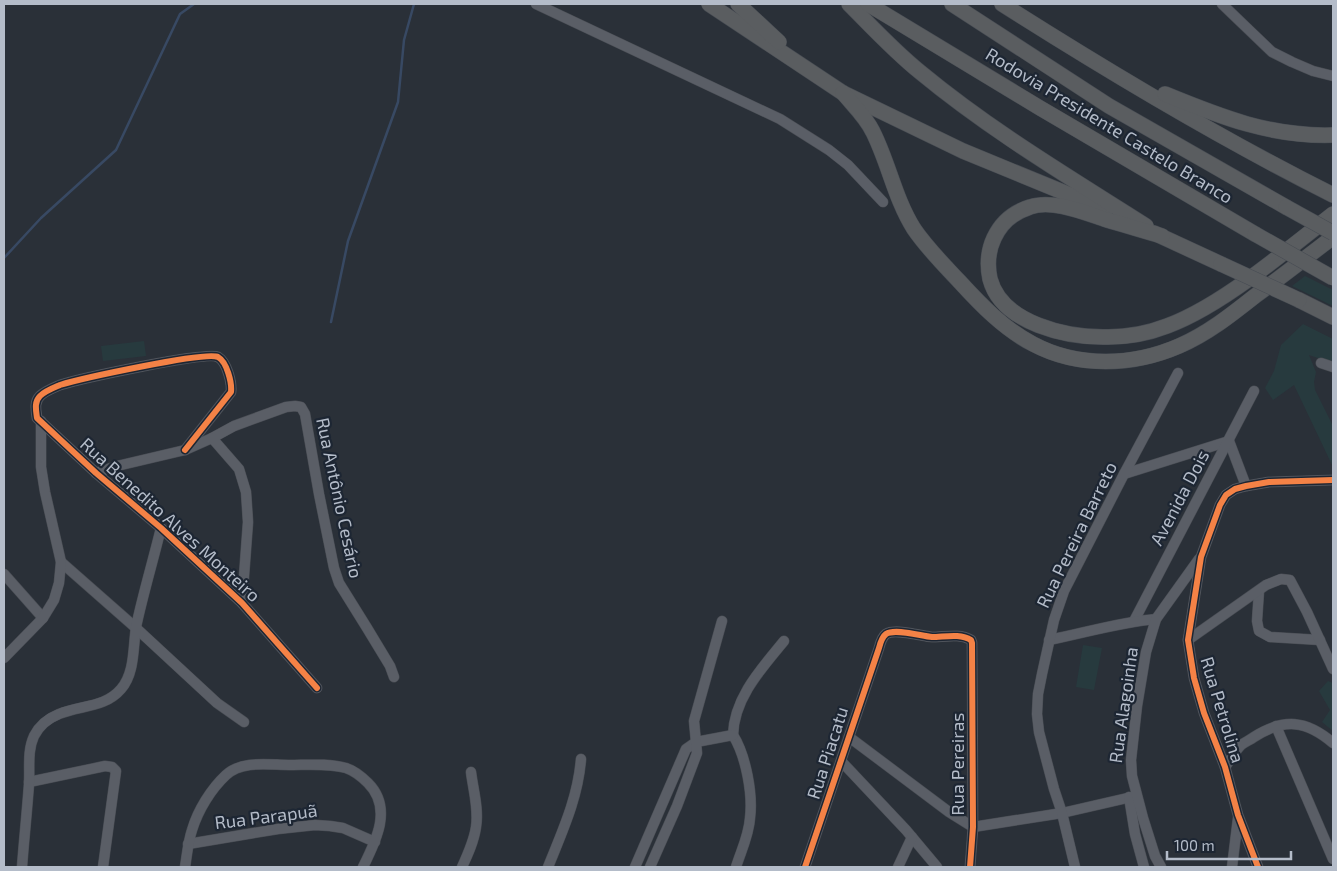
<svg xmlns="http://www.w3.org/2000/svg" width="1337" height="871" viewBox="0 0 1337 871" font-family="'Exo 2',sans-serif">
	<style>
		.green { fill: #273a3e }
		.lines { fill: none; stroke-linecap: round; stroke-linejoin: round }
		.stream { stroke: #384963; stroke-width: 2.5 }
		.minor-casing { stroke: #484c53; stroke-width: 11 }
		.highway-casing { stroke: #474c53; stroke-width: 16 }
		.minor { stroke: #5a5e66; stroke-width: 10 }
		.highway { stroke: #5a5d60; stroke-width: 15 }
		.highway-bridge-casing { stroke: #474c53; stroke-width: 16; stroke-linecap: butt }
		.highway-bridge { stroke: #5a5d60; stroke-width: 15 }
		.cycleway-casing { stroke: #1d2633; stroke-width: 9 }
		.cycleway { stroke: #f48246; stroke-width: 6 }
		.labels { text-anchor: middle; stroke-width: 4.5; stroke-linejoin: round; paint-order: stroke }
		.street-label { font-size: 18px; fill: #b4bcc9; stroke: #1d2633 }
	</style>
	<rect width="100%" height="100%" fill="#2a3038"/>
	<g class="green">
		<polygon points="1305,276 1333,290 1333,306 1292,286"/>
		<polygon points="1303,324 1333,339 1333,363 1309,355 1316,372 1314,382 1315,390 1333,426 1333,467 1294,385 1273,400 1265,388 1274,371 1281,345"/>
		<polygon points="144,341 146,356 103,361 101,346"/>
		<polygon points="1083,645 1102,648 1094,690 1076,687"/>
		<polygon points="1328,681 1333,683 1333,731 1322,722 1330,710 1319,691"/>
	</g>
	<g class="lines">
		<g class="stream">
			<polyline points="4,258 41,218 116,150 180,14 194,4"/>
			<polyline points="331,322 348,241 398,102 404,40 414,4"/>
		</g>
		<defs>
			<g id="minor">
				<polyline points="536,4 780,119 829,150 848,165 883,202"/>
				<polyline points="1222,4 1272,52 1292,62 1313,71 1333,76"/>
				<polyline points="1321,363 1333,367"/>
				<polyline points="212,438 234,426 286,407 295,406 301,407 305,414 319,494 334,568 339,583 367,628 390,666 394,677"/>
				<path d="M185,450l46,-58c1,-9 -4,-30 -13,-35 -12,-6 -139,22 -158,28 -7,3 -15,6 -20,11 -6,6 -4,14 -3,22l59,55 65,55 81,75 75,85"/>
				<polyline points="96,473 117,466 185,450 212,438 239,469 246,492 248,522 242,603"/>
				<polyline points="1124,474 1229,441 1246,486"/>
				<polyline points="61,562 136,628 217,703 244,722"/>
				<polyline points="4,574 43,618"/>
				<polyline points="1259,591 1257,621 1259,631 1270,637 1320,640"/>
				<polyline points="1134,621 1254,391"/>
				<path d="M1049,640c36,-7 71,-18 107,-21"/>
				<polyline points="1188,640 1266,585 1281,579 1290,580 1307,612 1333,669"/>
				<polyline points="4,658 43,618 54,600 59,583 61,562 45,492 41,467 41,421"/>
				<polyline points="1276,726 1333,859"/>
				<path d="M733,735c13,21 20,59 17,83 -1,17 -9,33 -14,49"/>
				<path d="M733,735c1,-37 28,-66 51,-94"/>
				<polyline points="849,737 949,812 973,827 1062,813 1136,796"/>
				<polyline points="841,761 906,830 937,867"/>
				<path d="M1225,767c5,-7 10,-16 16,-22 4,-3 9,-5 13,-8 30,-19 52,-17 79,6"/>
				<polyline points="29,782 105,766 112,767 116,771 103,867"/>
				<polyline points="1129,797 1135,834 1144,867"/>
				<polyline points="188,844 278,829 315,825 330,826 343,828 375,842"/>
				<path d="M22,867c2,-27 5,-55 7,-83 1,-16 -2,-33 5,-48 5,-10 15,-18 25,-22 21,-9 46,-6 62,-25 14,-16 12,-42 15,-62 7,-33 17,-66 25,-99"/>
				<path d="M185,867c2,-12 3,-25 7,-37 6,-20 19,-41 34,-55 16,-15 43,-10 63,-10 18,0 39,-2 57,3 9,3 16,9 22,15 25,25 8,58 -5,84"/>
				<path d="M462,867c6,-13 12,-26 14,-40 3,-18 -3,-38 -5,-55"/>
				<path d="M548,867c14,-35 30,-69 33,-108"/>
				<polyline points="635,867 686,749 696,742 733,735"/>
				<polyline points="650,867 677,806 697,753 694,721 722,621"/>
				<path d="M805,867l74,-219c1,-4 3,-11 7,-14 9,-6 35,2 46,3 12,0 28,-4 39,3l1,3 1,184 -3,40"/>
				<polyline points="898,867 912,837"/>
				<polyline points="1075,867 1062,813 1054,789 1039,732 1037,714 1038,694 1042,674 1054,620 1064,591 1124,474 1178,373"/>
				<polyline points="1161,867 1155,856 1143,818 1132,776 1131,760 1137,706 1146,652 1156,619 1199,559"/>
				<polyline points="1232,867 1238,818"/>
				<polyline points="1258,867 1238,815 1225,767 1204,713 1194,678 1188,640 1201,557 1220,505 1226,495 1235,489 1246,486 1269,482 1333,480"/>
			</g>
			<g id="highway">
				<polyline points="709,4 843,93 963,151 1075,197 1105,211"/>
				<polyline points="738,4 779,42"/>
				<path d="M849,4c23,23 45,47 71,68 70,58 149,105 226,154"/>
				<polyline points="868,4 1040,108 1255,234"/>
				<polyline points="952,4 1109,106 1286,207"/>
				<path d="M1002,4c107,68 217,134 331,191"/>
				<path d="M843,93c10,12 23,24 30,39 16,32 22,67 41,97 13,19 29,35 45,52 22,24 45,48 74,63 45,24 100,22 146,2 28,-12 52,-31 76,-50 26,-19 52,-39 78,-59"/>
				<path d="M1165,94c56,23 106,43 168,41"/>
				<polyline points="1154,233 1221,264"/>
				<path d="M1162,236c-18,-5 -37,-11 -55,-16 -22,-7 -54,-21 -77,-13 -16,5 -29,16 -36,31 -6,13 -7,27 -4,41 12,45 78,59 118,58 20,0 41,-4 59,-11 30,-11 57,-29 82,-47 29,-21 56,-43 84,-65"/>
				<polyline points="1299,300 1333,317"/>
			</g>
		</defs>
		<use href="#minor" class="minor-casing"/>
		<use href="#highway" class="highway-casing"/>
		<use href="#minor" class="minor"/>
		<use href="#highway" class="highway"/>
		<defs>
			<g id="highway-bridge">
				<polyline points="1286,207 1333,233"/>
				<polyline points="1255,234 1333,278"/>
				<polyline points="1221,264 1299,300"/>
			</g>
		</defs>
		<use href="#highway-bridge" class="highway-bridge-casing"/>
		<use href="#highway-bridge" class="highway-bridge"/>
		<defs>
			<g id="cycleway">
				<path d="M185,450l46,-58c1,-9 -4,-30 -13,-35 -12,-6 -139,22 -158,28 -7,3 -15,6 -20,11 -6,6 -4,14 -3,22l59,55 65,55 81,75 75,85"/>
				<path d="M805,867l74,-219c1,-4 3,-11 7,-14 9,-6 35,2 46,3 12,0 28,-4 39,3l1,3 1,184 -3,40"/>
				<polyline points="1258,867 1238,815 1225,767 1204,713 1194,678 1188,640 1201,557 1220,505 1226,495 1235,489 1246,486 1269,482 1333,480"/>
			</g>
		</defs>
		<use href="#cycleway" class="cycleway-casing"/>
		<use href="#cycleway" class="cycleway"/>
	</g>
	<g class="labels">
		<g class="street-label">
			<text transform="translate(1109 126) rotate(31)" y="6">Rodovia Presidente Castelo Branco</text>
			<text transform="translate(339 498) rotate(78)" y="6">Rua Antônio Cesário</text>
			<text transform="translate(1180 498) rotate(-62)" y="6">Avenida Dois</text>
			<text transform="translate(170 520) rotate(42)" y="6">Rua Benedito Alves Monteiro</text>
			<text transform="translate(1077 535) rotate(-64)" y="6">Rua Pereira Barreto</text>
			<text transform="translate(1124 705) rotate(-82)" y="6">Rua Alagoinha</text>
			<text transform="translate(1222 710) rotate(73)" y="6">Rua Petrolina</text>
			<text transform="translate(828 753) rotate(-72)" y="6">Rua Piacatu</text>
			<text transform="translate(958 764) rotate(-90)" y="6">Rua Pereiras</text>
			<text transform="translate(266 817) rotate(-7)" y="6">Rua Parapuã</text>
		</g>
	</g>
	<rect width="1337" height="871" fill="none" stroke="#b4bcc9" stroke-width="10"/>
	<path d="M1167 851v8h124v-8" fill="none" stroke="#b4bcc9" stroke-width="2.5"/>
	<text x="1174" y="851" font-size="15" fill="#b4bcc9" stroke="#1d2633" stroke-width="4" paint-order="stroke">100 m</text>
</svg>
